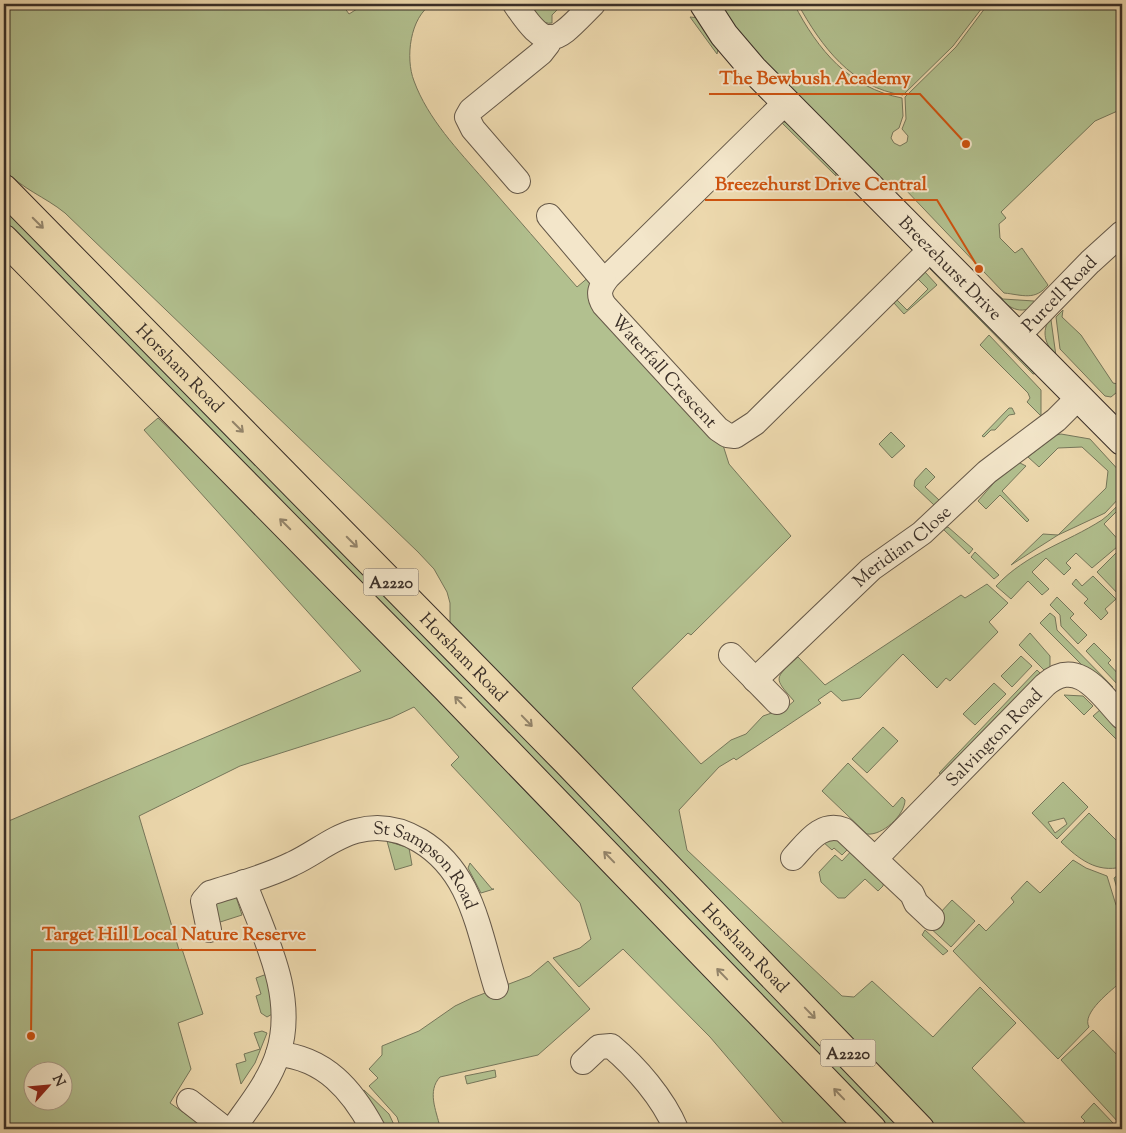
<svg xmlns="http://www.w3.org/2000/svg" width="1126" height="1133" viewBox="0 0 1126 1133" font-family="'Sorts Mill Goudy',serif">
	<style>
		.green { fill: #b2c08f; stroke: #76775b; fill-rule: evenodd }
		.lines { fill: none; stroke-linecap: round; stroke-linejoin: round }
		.street-casing { stroke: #665949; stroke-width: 26 }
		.secondary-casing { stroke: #392e27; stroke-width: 30 }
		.primary-casing { stroke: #392e27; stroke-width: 30 }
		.street { stroke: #f3e6ca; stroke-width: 24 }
		.secondary { stroke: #f3e6ca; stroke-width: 28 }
		.primary { stroke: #edd9ae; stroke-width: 28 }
		.oneway { stroke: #93846a }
		.labels { text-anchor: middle; stroke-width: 4; stroke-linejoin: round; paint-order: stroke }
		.shield { fill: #f3e6ca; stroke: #716558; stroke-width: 1 }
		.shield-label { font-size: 16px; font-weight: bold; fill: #392e27 }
		.street-label { font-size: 18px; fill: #392e27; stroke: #f3e6ca }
		.leader { fill: none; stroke: #ce5310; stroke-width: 2 }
		.callout-dot { fill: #ce5310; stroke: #f3e6ca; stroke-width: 2 }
		.callout-label { font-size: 19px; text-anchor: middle; font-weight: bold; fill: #ce5310; stroke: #f3e6ca; stroke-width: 4; stroke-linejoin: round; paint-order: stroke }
	</style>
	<rect width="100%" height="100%" fill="#edd9ae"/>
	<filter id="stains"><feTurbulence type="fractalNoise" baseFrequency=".004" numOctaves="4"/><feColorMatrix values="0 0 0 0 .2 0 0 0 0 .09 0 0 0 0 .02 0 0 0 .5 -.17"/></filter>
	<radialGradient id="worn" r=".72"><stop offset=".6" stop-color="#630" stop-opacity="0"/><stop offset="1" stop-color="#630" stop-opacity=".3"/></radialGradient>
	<g class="green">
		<path d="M4,4h334l3,4 3,-1 5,7 16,-10h67c-22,13 -27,54 -18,77 14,38 44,69 70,99 31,36 62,71 93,107l13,-11 132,166 7,22 62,72 -100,99 -3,-2 -56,55 69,76 30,-24 15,-6 17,-18 23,-8 8,-7c-21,-24 -20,-22 4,-44l27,28 136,-90 4,3 22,-14 21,19 -19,19 9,10 -48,49 -4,-3 -9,10 -34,-34 -43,44 -18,3 -11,-10 -13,9 3,3 -85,57 -2,-2 -15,9 -40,43 8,40 155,146 12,1 18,-16 61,56 47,-50 36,36 -44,45 59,61h-95l-243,-254 -222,-228 -21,-24v-20l-3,-11 -13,-23 -16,-17 -353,-339c-21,-17 -42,-23 -61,-44z"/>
		<path d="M542,4h21l-11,11v8c-10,2 -14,-7 -18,-14z"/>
		<path d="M715,4h79c24,46 55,84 108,94l1,18 -4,12 -6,4 -2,6 3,5 6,3 7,-4 1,-6 -6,-7 4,-10 -1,-22 51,-50 32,-43h134v105l-27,12 -94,91 5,6 -7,6 1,14 15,15 7,-5 26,37c-13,16 -25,10 -44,8l-101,-106 -8,7 -134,-135z"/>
		<path d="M798,4h187l-32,42 -50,49c-51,-7 -82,-49 -105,-91z"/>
		<polygon points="690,17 700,18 719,45 717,54"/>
		<polygon points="781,122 789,122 836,167 836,176"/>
		<polygon points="4,207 517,730 902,1129 888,1129 4,221"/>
		<polygon points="930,269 934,269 1038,373 1033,374"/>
		<polygon points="925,272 937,285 904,314 894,303 897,300 907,310 928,289 918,279"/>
		<path d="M996,293l7,6 31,2 3,3c-17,13 -29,3 -42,-10z"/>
		<polygon points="1063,310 1062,317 1081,335 1113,383 1122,385 1122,388 1111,397 1105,396 1060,349 1056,317"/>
		<path d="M1050,318l1,2 5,36c-11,-12 -15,-24 -6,-38z"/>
		<polygon points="989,335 1041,390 1041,416 1027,402 1030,398 1028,393 980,345"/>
		<polygon points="1009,408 1012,408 1015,414 1009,415 995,430 991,430 984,437 982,436"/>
		<path d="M158,418c127,119 245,245 365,371 110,114 222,226 332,340h-81l11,-4 -75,-88 -87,-88 -44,38 -26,-29 27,-10 11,-9 -11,-36 -129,-138 8,-8 -45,-50 -23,11 -151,48 -101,50 40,134 3,-1 21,65 -25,9 13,46 -21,34 37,26h-203v-306l357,-152 -217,-241zM32,1070h30v30h-30z"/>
		<polygon points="891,432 905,446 892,458 879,444"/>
		<polygon points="1061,434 1090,439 1122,474 1122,495 1105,513 1058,535 1011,565 1043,534 1058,535 1106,488 1108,471 1082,447 1058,448 1039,467 1028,457 1056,435"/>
		<polygon points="1018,462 1026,466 1002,491 1029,520 1027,522 1000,495 986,509 978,501 999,477"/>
		<polygon points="926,468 935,477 925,487 939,500 934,505 914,486 915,480"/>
		<path d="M1122,501v5l-18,18 18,20v8l-5,-5 -25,21 -16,-15 -10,10 5,5 -7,7 -18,-17 -14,14 17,17 -7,6 -14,-14 -17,18 -15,-13c31,-33 70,-43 106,-66 7,-5 14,-13 20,-19z"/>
		<polygon points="948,527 973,549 969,554 943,529"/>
		<polygon points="975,552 999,575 994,579 971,557"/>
		<polygon points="1117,552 1122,558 1122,598 1097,572"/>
		<polygon points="1093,576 1116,599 1105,609 1108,613 1101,620 1084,603 1088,599 1072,584 1076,579 1082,586"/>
		<polygon points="1057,597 1074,614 1070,618 1087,635 1078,644 1061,626 1060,615 1050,605"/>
		<polygon points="1050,613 1055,617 1057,630 1113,687 1108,691 1040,623"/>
		<polygon points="1030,633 1050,656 1050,667 1046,672 1019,645"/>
		<polygon points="1094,643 1111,660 1108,663 1122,678 1119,686 1086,651"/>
		<polygon points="1021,656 1032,666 1012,687 1001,676"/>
		<polygon points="1037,670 1044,677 943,777 939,773"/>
		<polygon points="994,683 1006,694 975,725 963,714"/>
		<polygon points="1064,695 1083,696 1093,706 1084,715"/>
		<polygon points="1101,709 1122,731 1122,745 1093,716"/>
		<polygon points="883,727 898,741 867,773 852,759"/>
		<path d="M848,763l45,44 9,-10 3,3c0,15 -23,36 -38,34l-45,-43z"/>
		<path d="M1063,782l25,25 -31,32 -25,-26zM1064,818l3,6 -12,9 -7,-11z"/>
		<path d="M1089,813l33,33v21c-26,6 -43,-8 -61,-25z"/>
		<polygon points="826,836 852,845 842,855 834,848 832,850 822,841"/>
		<polygon points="387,841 409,848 412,865 395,870"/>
		<polygon points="855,847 884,880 883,886 878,891 865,879 845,898 838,898 821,882 819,872 835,855 842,861"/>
		<path d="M1073,860l13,8 21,8 9,29 6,7v69c-10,9 -41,32 -33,46l-31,32 -105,-108 26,-27 7,7 28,-29 -3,-4 16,-17 13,12z"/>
		<polygon points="470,863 492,889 494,889 481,893 468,868"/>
		<polygon points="1122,872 1122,906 1114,878"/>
		<path d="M236,897l6,18 -28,9c0,-23 0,-22 22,-27z"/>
		<polygon points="952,900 975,921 951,947 928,926"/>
		<polygon points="925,930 948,951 943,955 922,935"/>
		<path d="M548,961l42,48 -52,46 -98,22c-13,14 -4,33 0,50l-39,2 -4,-12 -28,-31 9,-8 -9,-9 13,-14v-9l37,-15 36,-25 17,-8 58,-22z"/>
		<polygon points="267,974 274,1013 267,1017 261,1013 256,996 261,994 256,978"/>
		<path d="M1093,1030l29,30v35l-3,3c5,8 5,18 0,25l-58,-63z"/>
		<polygon points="262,1031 267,1033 255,1063 241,1084 236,1064 246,1061 244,1054 260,1049 254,1033"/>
		<polygon points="495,1070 496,1077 467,1084 465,1076"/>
		<polygon points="364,1090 389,1114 396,1129 382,1129 361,1092"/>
		<polygon points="1094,1103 1114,1124 1113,1129 1077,1129 1085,1121 1081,1117"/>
	</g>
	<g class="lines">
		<defs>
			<g id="street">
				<path d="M515,4c34,51 40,38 78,0"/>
				<path id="s1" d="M786,102l-178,175c-8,10 -11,17 -4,28l114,124 9,6 8,1 20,-13 176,-174"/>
				<polyline points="518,181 473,129 467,117 471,110 541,53 548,44 549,37"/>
				<polyline points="549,216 604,281"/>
				<path id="s2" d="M1018,336l72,-74 32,-29"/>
				<polyline points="731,655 777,702"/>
				<path id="s3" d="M755,680l116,-111 51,-36 65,-61 69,-52 23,-23"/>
				<path d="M793,858c14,-15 28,-37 51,-28l68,64 4,9 16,15"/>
				<path id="s4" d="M875,859l170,-174c33,-29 56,10 77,32"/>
				<path id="s5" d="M209,930l-6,-29 7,-8c28,-9 56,-16 82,-29 22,-10 41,-27 64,-33 46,-13 88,19 108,58 15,30 22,66 32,98"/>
				<path d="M278,1054c47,4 74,36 95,75"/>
				<path d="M583,1062l16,-15 12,-1c25,21 52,52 65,83"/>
				<polyline points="189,1101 225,1129"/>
				<path d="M233,1129c16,-23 36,-47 45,-75 19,-58 -14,-118 -34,-172"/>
			</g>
			<g id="secondary">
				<path id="s6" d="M704,4l20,31 29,34 369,372"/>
			</g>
			<g id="primary">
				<path id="s7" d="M4,189l563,573 353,367"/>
				<polyline points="4,239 445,687 872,1129"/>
			</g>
		</defs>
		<use href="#street" class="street-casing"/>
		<use href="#secondary" class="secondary-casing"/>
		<use href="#primary" class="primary-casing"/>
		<use href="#street" class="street"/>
		<use href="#secondary" class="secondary"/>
		<use href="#primary" class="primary"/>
	</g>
	<defs><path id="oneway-shaft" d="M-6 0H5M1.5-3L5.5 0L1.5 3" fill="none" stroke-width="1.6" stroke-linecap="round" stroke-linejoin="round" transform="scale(1.25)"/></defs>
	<g class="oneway">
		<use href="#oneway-shaft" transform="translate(38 223) rotate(45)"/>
		<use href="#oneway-shaft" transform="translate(238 427) rotate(45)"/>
		<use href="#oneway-shaft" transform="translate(285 524) rotate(-135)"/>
		<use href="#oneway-shaft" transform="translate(352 542) rotate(45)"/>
		<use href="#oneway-shaft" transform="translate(460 702) rotate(-134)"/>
		<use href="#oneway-shaft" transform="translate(527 721) rotate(46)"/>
		<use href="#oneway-shaft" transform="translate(609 857) rotate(-134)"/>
		<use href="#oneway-shaft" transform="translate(722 974) rotate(-134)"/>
		<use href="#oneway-shaft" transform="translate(810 1013) rotate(46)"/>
		<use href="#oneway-shaft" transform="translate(839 1094) rotate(-134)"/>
	</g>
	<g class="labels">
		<g class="shield">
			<rect x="363.5" y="568.5" width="55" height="27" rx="4"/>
			<rect x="820.5" y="1039.5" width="55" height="27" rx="4"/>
		</g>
		<g class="shield-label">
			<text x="391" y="588">A2220</text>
			<text x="848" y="1059">A2220</text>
		</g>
		<g class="street-label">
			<text dy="6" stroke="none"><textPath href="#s6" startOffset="362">Breezehurst Drive</textPath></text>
			<text dy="6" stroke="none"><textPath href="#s2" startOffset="59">Purcell Road</textPath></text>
			<text dy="6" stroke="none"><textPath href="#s7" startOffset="251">Horsham Road</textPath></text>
			<text dy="6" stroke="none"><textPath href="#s1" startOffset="370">Waterfall Crescent</textPath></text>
			<text dy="6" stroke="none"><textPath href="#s3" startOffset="199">Meridian Close</textPath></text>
			<text dy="6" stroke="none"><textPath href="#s7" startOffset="656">Horsham Road</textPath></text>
			<text dy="6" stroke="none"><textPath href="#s4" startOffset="170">Salvington Road</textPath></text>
			<text dy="6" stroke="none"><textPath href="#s5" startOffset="285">St Sampson Road</textPath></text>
			<text dy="6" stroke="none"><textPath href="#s7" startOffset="1061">Horsham Road</textPath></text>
		</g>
	</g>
	<path class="leader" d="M966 144L920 94H709M979 269L937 200H705M31 1036L32 950H316"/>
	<g class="callout-dot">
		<circle cx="966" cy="144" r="5"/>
		<circle cx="979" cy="269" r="5"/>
		<circle cx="31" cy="1036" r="5"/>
	</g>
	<g class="callout-label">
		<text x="815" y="84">The Bewbush Academy</text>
		<text x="821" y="190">Breezehurst Drive Central</text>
		<text x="174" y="940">Target Hill Local Nature Reserve</text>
	</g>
	<rect width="1126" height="1133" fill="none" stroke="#edd9ae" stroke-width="20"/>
	<rect x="5" y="5" width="1116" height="1123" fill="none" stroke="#392e27" stroke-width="2.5"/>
	<rect x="10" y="10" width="1106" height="1113" fill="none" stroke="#392e27"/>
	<g transform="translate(48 1086) rotate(63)"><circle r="24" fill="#f3e6ca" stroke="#a99c89"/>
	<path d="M0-4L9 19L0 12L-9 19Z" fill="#8f2418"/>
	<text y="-8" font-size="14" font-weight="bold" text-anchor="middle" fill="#392e27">N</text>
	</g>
	<rect width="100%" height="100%" filter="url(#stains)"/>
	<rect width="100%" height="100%" fill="url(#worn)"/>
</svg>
